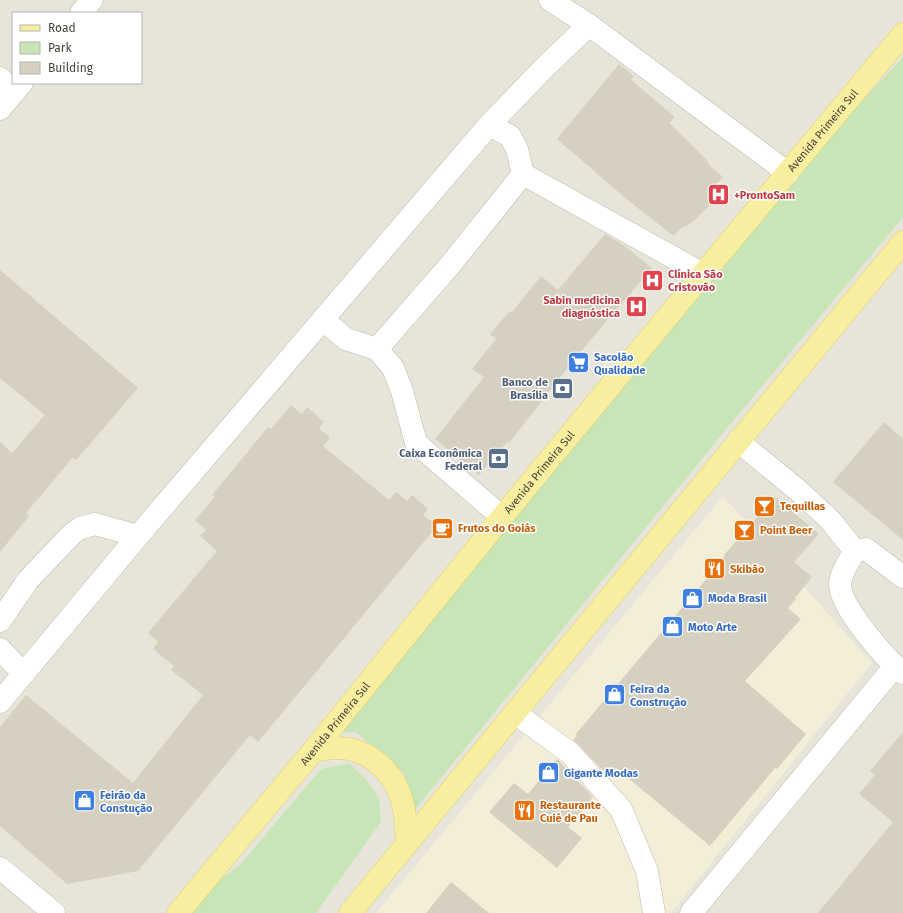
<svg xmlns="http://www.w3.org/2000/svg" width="903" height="913" viewBox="0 0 903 913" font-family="'Fira Sans',sans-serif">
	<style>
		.residential { fill: #e7e5d9; fill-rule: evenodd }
		.commercial { fill: #f4edd7 }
		.green { fill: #c7e5b6 }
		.building { fill: #d5d0c0 }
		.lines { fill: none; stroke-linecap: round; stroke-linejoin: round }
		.minor-casing { stroke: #bfbcad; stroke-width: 23 }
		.major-casing { stroke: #dccf70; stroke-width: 23 }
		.minor { stroke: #fff; stroke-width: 22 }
		.major { stroke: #f7eea0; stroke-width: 22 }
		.labels { text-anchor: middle; stroke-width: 3; stroke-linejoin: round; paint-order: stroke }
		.street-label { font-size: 11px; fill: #474439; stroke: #fff }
		.health-label { font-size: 11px; font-weight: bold; fill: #be3a42; stroke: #fff; text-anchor: start }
		.shop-label { font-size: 11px; font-weight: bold; fill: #366cbe; stroke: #fff; text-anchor: start }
		.service-label { font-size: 11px; font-weight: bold; fill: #4e5e75; stroke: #fff; text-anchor: end }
		.food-label { font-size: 11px; font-weight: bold; fill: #c56008; stroke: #fff; text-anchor: start }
	</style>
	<rect width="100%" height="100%" fill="#f4f3ea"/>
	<path class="residential" d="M0,0h903v913h-903zM13,13h128v70h-128z"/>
	<polygon class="commercial" points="723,496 872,663 671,913 376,913"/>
	<g class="green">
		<polygon points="903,57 903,217 723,433 413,812 404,773 356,732 332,733 702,274"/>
		<polygon points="349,763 366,780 379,798 381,822 316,913 185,913 200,895 241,864 321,769"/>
	</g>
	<g class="building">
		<polygon points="619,64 634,76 631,80 675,117 669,123 704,157 711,167 723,177 717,183 714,194 708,207 698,217 691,223 680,229 674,236 630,202 557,139"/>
		<polygon points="605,234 622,244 652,268 577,356 509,443 508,441 479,475 435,439 484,377 472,369 496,339 490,334 510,311 512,312 541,276 558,290"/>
		<polygon points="0,270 138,388 76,460 73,457 26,513 29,516 0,552 0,442 12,453 45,415 0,378"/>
		<polygon points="291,405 302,414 307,407 324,422 319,428 330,438 323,446 389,500 396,492 407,501 412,495 428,509 423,515 437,526 258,742 250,735 138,871 67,884 0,826 0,727 26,695 133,783 203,695 171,670 174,666 153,649 158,642 148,633 217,551 200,536 206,530 195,520 215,497 212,495 268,427 271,429"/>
		<polygon points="884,422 903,439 903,540 833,482"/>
		<polygon points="775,497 819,534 794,562 812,577 795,598 796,599 788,608 801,619 745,681 806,734 777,769 775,768 710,846 616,768 609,777 579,745 573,740 577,736 575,735 702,584 725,556 724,555"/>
		<polygon points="903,732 903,913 818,913 893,822 859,794 875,775 870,771"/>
		<polygon points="557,759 593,797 568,827 582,838 557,868 489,812 514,783 528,794"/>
		<polygon points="451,882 489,913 426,913"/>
	</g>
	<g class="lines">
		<defs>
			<g id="minor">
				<polyline points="81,13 92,0"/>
				<polyline points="589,25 788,173"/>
				<polyline points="0,78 15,91"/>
				<polyline points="0,109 22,83"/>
				<polyline points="523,174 703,274"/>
				<polyline points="323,320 346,339 377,349 451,264 523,174 517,149 510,136 489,125"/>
				<polyline points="377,349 393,368 402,391 416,443 502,517"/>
				<polyline points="738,441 800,492 830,520 855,551"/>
				<path d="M903,577l-37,-28 -11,2c-6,10 -14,21 -15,33 0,23 45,74 63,89"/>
				<polyline points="0,621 28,580 72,534 80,528 95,524 138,536"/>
				<polyline points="0,649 23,673"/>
				<polyline points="0,702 138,536 489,125 544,68 589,25 550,0"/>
				<polyline points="515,713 570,753 621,809 647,871 654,913"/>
				<polyline points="0,868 54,913"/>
				<polyline points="691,913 895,666"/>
			</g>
			<g id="major">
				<path d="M313,751c9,-2 18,-3 27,-3 30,1 54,25 62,52 4,13 4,30 5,43"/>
				<path id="s1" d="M178,913l135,-162 189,-234 201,-243 200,-240"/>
				<polyline points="350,913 903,242"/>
			</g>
		</defs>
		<use href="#minor" class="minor-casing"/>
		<use href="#major" class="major-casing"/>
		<use href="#minor" class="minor"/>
		<use href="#major" class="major"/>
	</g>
	<defs>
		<symbol id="hospital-square" viewBox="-11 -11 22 22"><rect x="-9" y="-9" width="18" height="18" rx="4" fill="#e0444e" stroke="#fff"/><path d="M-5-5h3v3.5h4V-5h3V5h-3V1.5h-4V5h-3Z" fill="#fff"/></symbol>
		<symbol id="supermarket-square" viewBox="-11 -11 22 22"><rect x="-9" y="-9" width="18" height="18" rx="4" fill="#3f7fe0" stroke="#fff"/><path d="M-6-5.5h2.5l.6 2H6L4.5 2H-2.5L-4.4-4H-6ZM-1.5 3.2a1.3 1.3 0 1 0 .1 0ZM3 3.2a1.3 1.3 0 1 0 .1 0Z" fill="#fff"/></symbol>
		<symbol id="bank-square" viewBox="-11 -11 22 22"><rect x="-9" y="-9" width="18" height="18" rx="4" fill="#5c6f8a" stroke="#fff"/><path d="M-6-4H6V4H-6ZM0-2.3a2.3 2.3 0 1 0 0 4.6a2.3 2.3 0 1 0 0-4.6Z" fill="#fff"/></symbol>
		<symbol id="bar-square" viewBox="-11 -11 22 22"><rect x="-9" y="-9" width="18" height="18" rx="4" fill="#e8710a" stroke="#fff"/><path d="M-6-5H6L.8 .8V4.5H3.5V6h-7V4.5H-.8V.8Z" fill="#fff"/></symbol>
		<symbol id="cafe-square" viewBox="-11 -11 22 22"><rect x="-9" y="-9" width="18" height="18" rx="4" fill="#e8710a" stroke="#fff"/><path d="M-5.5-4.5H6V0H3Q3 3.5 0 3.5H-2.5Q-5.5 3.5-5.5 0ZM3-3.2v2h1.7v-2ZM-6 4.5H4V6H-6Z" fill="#fff"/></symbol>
		<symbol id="restaurant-square" viewBox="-11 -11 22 22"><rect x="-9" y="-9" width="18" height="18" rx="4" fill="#e8710a" stroke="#fff"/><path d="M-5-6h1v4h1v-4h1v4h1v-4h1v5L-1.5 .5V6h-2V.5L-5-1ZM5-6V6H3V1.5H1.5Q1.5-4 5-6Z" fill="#fff"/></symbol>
		<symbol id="shop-square" viewBox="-11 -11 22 22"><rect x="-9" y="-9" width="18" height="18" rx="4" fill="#3f7fe0" stroke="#fff"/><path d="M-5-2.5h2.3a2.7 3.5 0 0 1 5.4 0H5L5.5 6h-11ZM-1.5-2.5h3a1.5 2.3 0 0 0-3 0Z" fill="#fff"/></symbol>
	</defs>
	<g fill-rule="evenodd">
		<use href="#hospital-square" x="706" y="182" width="25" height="25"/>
		<use href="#hospital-square" x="640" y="268" width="25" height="25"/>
		<use href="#hospital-square" x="624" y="294" width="25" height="25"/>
		<use href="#supermarket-square" x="566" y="350" width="25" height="25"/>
		<use href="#bank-square" x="550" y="376" width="25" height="25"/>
		<use href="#bank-square" x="486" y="446" width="25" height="25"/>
		<use href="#bar-square" x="752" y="494" width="25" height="25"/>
		<use href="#cafe-square" x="430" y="516" width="25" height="25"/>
		<use href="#bar-square" x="732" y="518" width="25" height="25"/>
		<use href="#restaurant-square" x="702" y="556" width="25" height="25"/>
		<use href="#shop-square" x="680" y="586" width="25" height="25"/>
		<use href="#shop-square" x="660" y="614" width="25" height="25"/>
		<use href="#shop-square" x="602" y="682" width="25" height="25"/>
		<use href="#shop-square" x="536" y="760" width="25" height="25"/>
		<use href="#shop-square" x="72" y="788" width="25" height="25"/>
		<use href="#restaurant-square" x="512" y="798" width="25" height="25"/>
	</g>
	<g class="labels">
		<g class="street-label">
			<text dy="4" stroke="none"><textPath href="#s1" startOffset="1014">Avenida Primeira Sul</textPath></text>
			<text dy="4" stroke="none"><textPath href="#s1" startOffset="570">Avenida Primeira Sul</textPath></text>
			<text dy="4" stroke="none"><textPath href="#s1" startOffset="246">Avenida Primeira Sul</textPath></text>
		</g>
		<g class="health-label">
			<text x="734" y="199">+ProntoSam</text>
			<text x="668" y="278">Clínica São<tspan x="668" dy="13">Cristovão</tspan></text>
			<text x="620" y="304" text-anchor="end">Sabin medicina<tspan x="620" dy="13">diagnóstica</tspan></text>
		</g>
		<g class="shop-label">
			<text x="594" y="361">Sacolão<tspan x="594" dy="13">Qualidade</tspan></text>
			<text x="708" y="602">Moda Brasil</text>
			<text x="688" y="631">Moto Arte</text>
			<text x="630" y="693">Feira da<tspan x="630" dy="13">Construção</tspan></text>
			<text x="564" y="777">Gigante Modas</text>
			<text x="100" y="799">Feirão da<tspan x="100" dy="13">Constução</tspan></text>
		</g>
		<g class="service-label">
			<text x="548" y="386">Banco de<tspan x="548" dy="13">Brasília</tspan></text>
			<text x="482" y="457">Caixa Econômica<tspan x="482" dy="13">Federal</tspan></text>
		</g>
		<g class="food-label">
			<text x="780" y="510">Tequillas</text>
			<text x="458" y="532">Frutos do Goiás</text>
			<text x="760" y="534">Point Beer</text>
			<text x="730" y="573">Skibão</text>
			<text x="540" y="809">Restaurante<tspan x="540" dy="13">Cuié de Pau</tspan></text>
		</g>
	</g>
	<rect x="12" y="12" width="130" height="72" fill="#ffffff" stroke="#b5b4b0"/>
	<rect x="20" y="25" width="20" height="6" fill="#f7eea0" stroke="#b5b4b0"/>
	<text x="48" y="32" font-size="12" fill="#474439">Road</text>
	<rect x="20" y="42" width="20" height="12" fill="#c7e5b6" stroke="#b5b4b0"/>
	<text x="48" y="52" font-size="12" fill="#474439">Park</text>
	<rect x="20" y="62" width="20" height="12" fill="#d5d0c0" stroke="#b5b4b0"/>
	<text x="48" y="72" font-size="12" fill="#474439">Building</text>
</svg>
